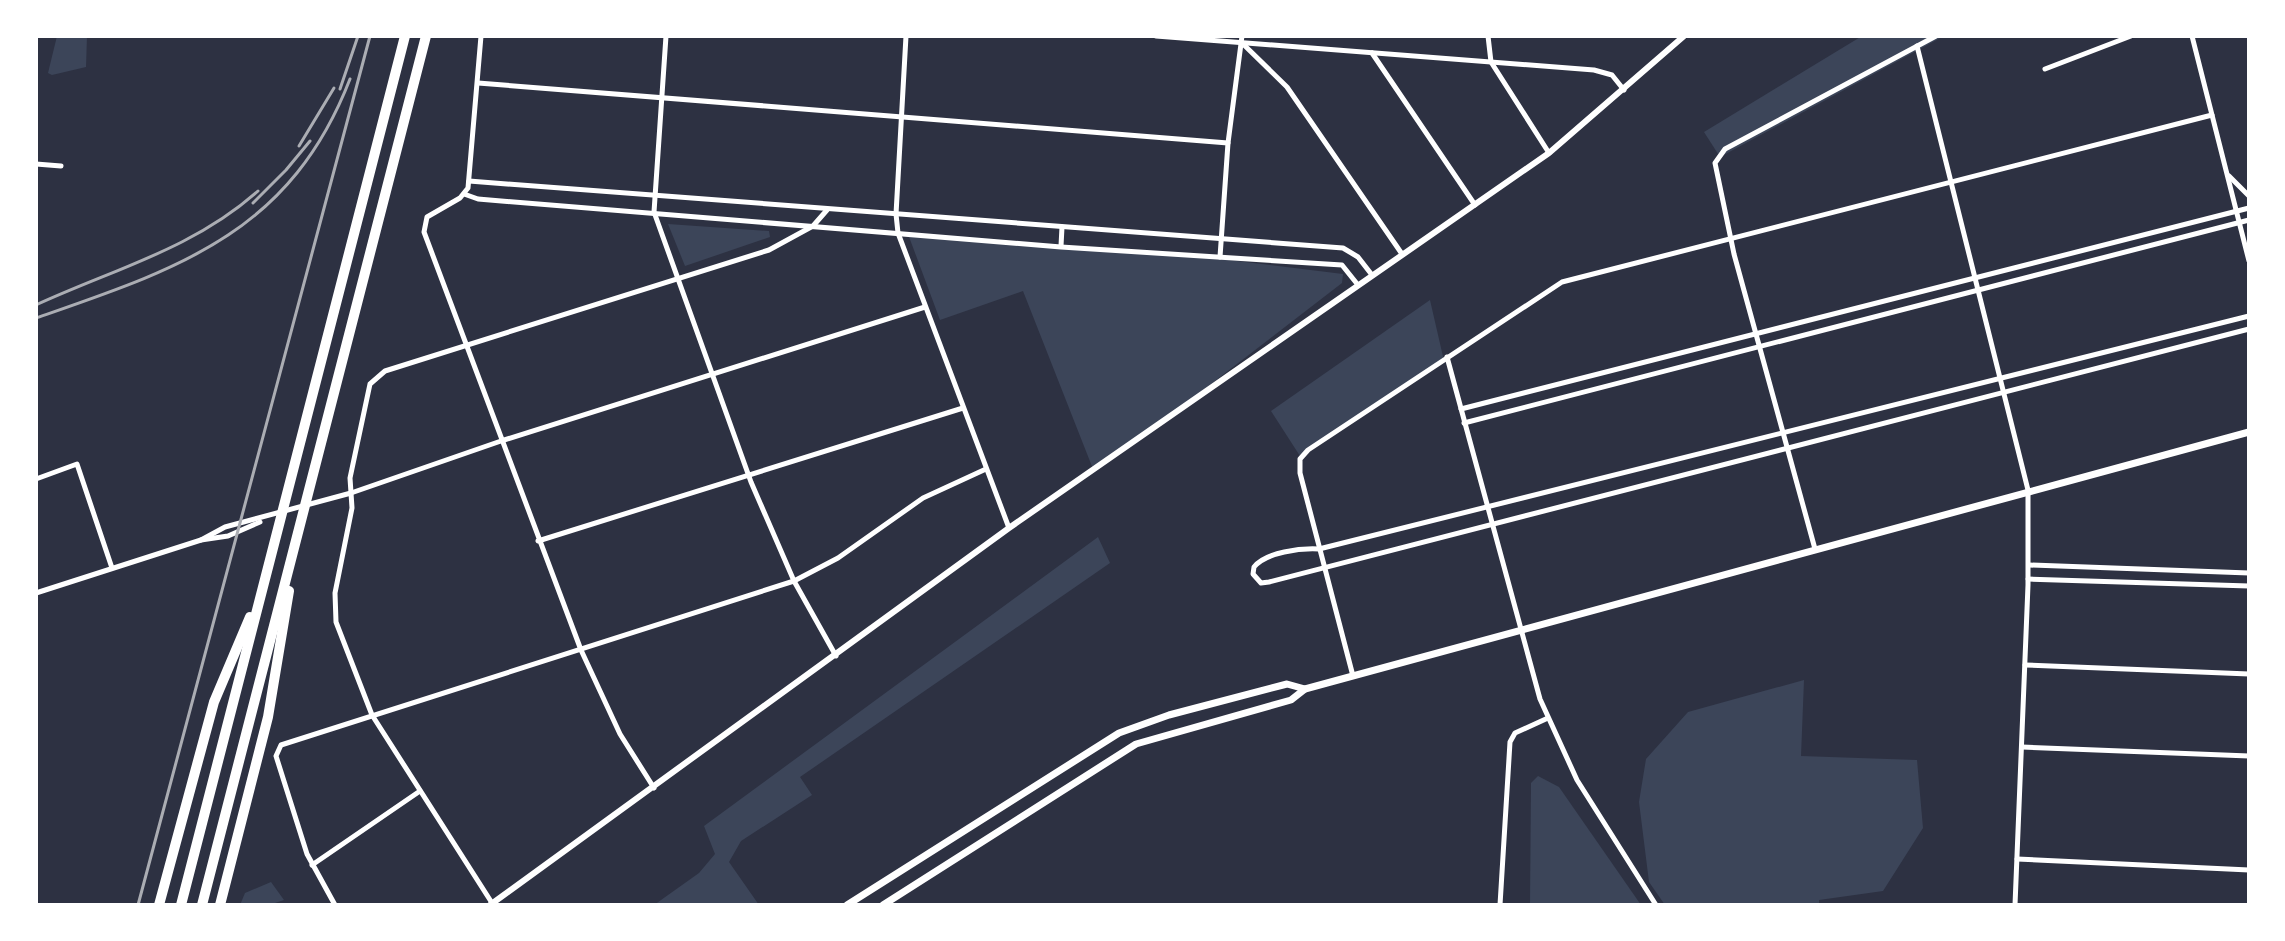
<svg xmlns="http://www.w3.org/2000/svg" width="2285" height="941" viewBox="0 0 2285 941" font-family="Lato,sans-serif">
	<style>
		.green { fill: #3c4559 }
		.lines { fill: none; stroke-linecap: round; stroke-linejoin: round }
		.minor { stroke: #fff; stroke-width: 5 }
		.tertiary { stroke: #fff; stroke-width: 6 }
		.secondary { stroke: #fff; stroke-width: 7 }
		.motorway { stroke: #fff; stroke-width: 10 }
		.rail { stroke: #abadb3; stroke-width: 3 }
	</style>
	<rect width="100%" height="100%" fill="#2d3142"/>
	<g class="green">
		<polygon points="57,36 87,36 86,67 52,75 48,73"/>
		<polygon points="1862,36 1944,36 1720,157 1704,132"/>
		<polygon points="668,224 769,231 770,237 685,266"/>
		<polygon points="908,234 1220,259 1343,274 1342,283 1159,424 1093,469 1023,291 940,320"/>
		<polygon points="1430,300 1444,361 1300,456 1271,411"/>
		<polygon points="1098,537 1110,563 800,777 812,795 741,841 729,862 759,905 654,905 699,873 715,854 704,826"/>
		<polygon points="1804,680 1801,756 1917,760 1923,828 1883,891 1819,900 1819,905 1665,905 1649,882 1639,802 1646,759 1688,712"/>
		<polygon points="1538,776 1559,787 1641,905 1530,905 1531,783"/>
		<polygon points="271,882 284,900 269,905 240,905 245,893"/>
	</g>
	<g class="lines">
		<g class="minor">
			<polyline points="481,36 468,188 460,198 427,217 424,232 581,650 620,734 654,788"/>
			<polyline points="666,36 654,212 751,482 794,581 836,656"/>
			<polyline points="906,36 896,214 898,233 1009,528"/>
			<polyline points="1156,36 1594,70 1612,75 1624,90"/>
			<polyline points="1488,36 1491,62 1549,153"/>
			<polyline points="2192,36 2249,261"/>
			<polyline points="1242,43 1287,87 1402,254"/>
			<polyline points="1917,46 2028,490 2028,585 2015,905"/>
			<polyline points="1372,53 1475,205"/>
			<polyline points="2045,69 2131,36"/>
			<polyline points="478,83 1228,143"/>
			<polyline points="36,164 61,166"/>
			<polyline points="2229,176 2249,196"/>
			<polyline points="469,181 1343,248 1358,257 1372,275"/>
			<polyline points="464,194 478,199 1061,247 1342,265 1358,285"/>
			<polyline points="1061,246 1062,227"/>
			<polyline points="1220,257 1228,143 1242,36"/>
			<path d="M2249,316l-930,233c-18,-1 -53,3 -65,18l-1,7 8,9 8,-1 980,-253"/>
			<polyline points="1447,357 1540,699 1577,780 1656,905"/>
			<polyline points="1461,409 2249,208"/>
			<polyline points="1464,423 2249,220"/>
			<polyline points="36,479 77,464 112,568"/>
			<polyline points="201,540 225,527 351,493 501,441 925,307"/>
			<polyline points="538,541 963,408"/>
			<polyline points="1815,549 1734,254 1715,163 1725,149 1936,36"/>
			<polyline points="2029,565 2249,573"/>
			<polyline points="2028,579 2249,586"/>
			<polyline points="36,593 201,540 228,536 260,522"/>
			<polyline points="2025,665 2249,674"/>
			<polyline points="1353,676 1300,473 1300,459 1308,450 1562,282 2212,115"/>
			<polyline points="2022,747 2249,756"/>
			<polyline points="2017,859 2249,870"/>
			<polyline points="312,865 420,791"/>
			<polyline points="492,903 372,715 336,622 335,593 352,508 350,478 370,384 385,371 769,250 813,226 827,210"/>
			<polyline points="335,905 307,854 276,756 281,745 794,581 838,558 923,498 986,469"/>
			<polyline points="1500,905 1510,742 1515,733 1548,718"/>
		</g>
		<polyline class="tertiary" points="490,905 1009,528 1549,153 1684,36"/>
		<g class="secondary">
			<polyline points="847,905 1119,733 1169,715 1287,684 1305,689"/>
			<polyline points="883,905 1136,744 1291,700 1305,689 2249,432"/>
		</g>
		<g class="motorway">
			<polyline points="159,905 214,702 250,617"/>
			<polyline points="181,905 405,36"/>
			<polyline points="202,905 426,36"/>
			<polyline points="220,905 268,717 289,591"/>
		</g>
		<g class="rail">
			<polyline points="340,89 358,36"/>
			<polyline points="299,146 334,88"/>
			<polyline points="253,203 286,170 310,141"/>
			<path d="M36,305c78,-36 157,-56 222,-114"/>
			<path d="M36,318c144,-50 254,-85 314,-239"/>
			<polyline points="138,905 370,36"/>
		</g>
	</g>
	<rect width="2285" height="941" fill="none" stroke="#ffffff" stroke-width="76"/>
</svg>
